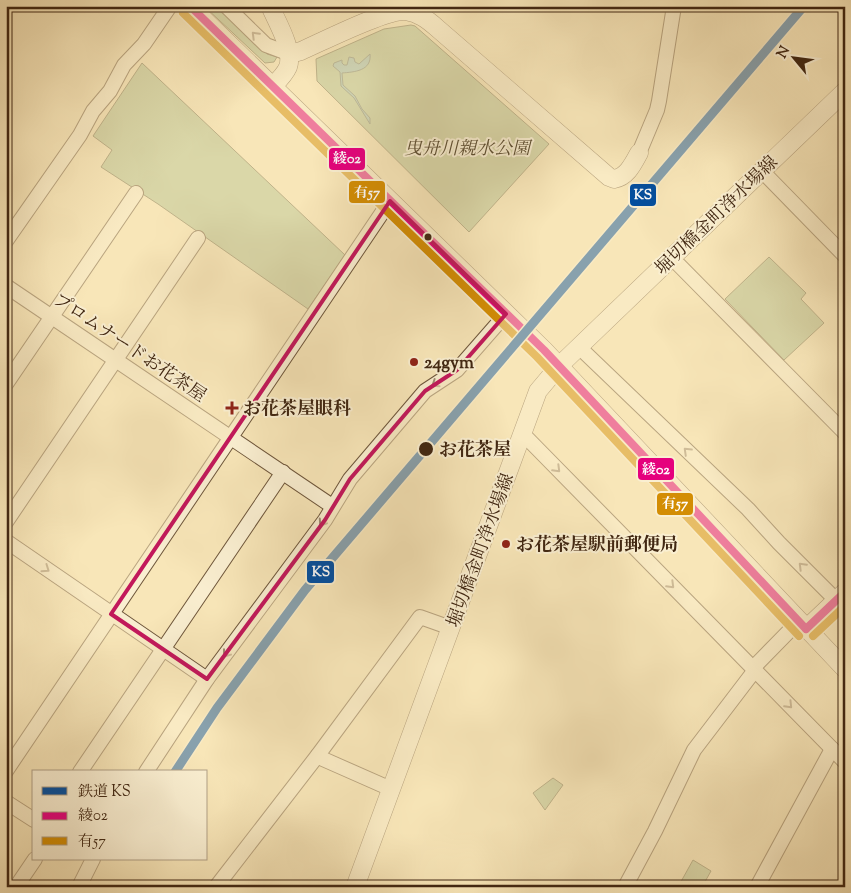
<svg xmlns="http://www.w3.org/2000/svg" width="851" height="893" viewBox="0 0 851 893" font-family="'Sorts Mill Goudy','Noto Serif JP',serif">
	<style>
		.green { fill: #b7c694; stroke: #7c7653 }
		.water { fill: #9dbfb1; stroke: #788271 }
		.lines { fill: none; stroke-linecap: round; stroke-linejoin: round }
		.minor-casing { stroke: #6f573c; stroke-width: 16 }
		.tertiary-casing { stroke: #6f573c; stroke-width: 19 }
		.minor { stroke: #faefd1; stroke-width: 14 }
		.tertiary { stroke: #faefd1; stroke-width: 18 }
		.bus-1-casing { stroke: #faefd1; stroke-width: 11 }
		.bus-2-casing { stroke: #faefd1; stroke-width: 11 }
		.bus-1 { stroke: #e5007d; stroke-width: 8 }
		.bus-2 { stroke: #d38d04; stroke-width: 8 }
		.rail-1-casing { stroke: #faefd1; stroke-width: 12 }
		.rail-1 { stroke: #014ea0; stroke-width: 9 }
		.oneway { stroke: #9e8b72 }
		.marked { fill: none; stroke: #c2185b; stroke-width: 4; stroke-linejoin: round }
		.bus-dot { fill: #412712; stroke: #faefd1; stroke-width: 2 }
		.poi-dot { fill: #8f2418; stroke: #faefd1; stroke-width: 2 }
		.labels { text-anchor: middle; stroke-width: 4; stroke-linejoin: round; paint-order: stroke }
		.park-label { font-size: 18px; font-style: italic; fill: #5e4f32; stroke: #faefd1 }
		.street-label { font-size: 18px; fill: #412712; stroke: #faefd1 }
		.poi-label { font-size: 18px; font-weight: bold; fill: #412712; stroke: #faefd1; text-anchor: start }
		.stop-label { font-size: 18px; font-weight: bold; fill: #412712; stroke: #faefd1; text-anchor: start }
		.line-badge { stroke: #faefd1; stroke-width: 2 }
		.badge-label { font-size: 14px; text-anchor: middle; font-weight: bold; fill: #fff }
	</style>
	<rect width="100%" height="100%" fill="#f8e6b8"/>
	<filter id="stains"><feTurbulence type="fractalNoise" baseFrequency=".004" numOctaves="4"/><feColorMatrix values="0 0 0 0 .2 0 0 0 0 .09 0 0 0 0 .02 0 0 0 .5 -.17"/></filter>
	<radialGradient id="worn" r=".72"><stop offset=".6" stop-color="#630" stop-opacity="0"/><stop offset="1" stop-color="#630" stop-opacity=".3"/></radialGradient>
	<g class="green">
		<polygon points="204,6 218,6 267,54 277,57 274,62 265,63"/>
		<polygon points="411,25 415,26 549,144 469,232 317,81 316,59 384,29"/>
		<polygon points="142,63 345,255 308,309 158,204 101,167 112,150 93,136"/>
		<polygon points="769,257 806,293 801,299 824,323 784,360 725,299"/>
		<polygon points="553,778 563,785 545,810 533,793"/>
		<polygon points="693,860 711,871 702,887 678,887"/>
	</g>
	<path class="water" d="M370,54c2,17 -16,18 -28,19l1,12 12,11 7,13 8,9v6l-16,-26 -13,-12 -1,-14 -7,-6 1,-3 8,-3v3l2,2h3l2,-8 5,1 1,4 4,2z"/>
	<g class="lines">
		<defs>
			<g id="minor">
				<polyline points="226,6 266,45 290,54"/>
				<polyline points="639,153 657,110 659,101 674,6"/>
				<polyline points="762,171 845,256"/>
				<polyline points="6,241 80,135 93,111 110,91 124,65 144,44 170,6"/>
				<polyline points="672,258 845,433"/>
				<polyline points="6,286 332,506"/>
				<polyline points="579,347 748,509 779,543 845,609"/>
				<polyline points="6,384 136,193"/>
				<polyline points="523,434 845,762"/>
				<polyline points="6,522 198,238"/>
				<polyline points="6,541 207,679"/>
				<polyline points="753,668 799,621"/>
				<polyline points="318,755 323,759 391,789"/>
				<polyline points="6,771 390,201"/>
				<polyline points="80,772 283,472"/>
				<polyline points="146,772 207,679 325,520 350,479 425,391 457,370 506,314"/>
				<polyline points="6,802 34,820"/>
				<polyline points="16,887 35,859"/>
				<polyline points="79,887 93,859"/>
				<polyline points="216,887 318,755 420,617 451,628"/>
				<polyline points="625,887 655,831 694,750 755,670"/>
				<polyline points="757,887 832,749"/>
			</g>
			<g id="tertiary">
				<polyline points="190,6 544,350 845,669"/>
				<path d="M270,6c7,16 24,44 18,61 -3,7 -9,13 -15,19"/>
				<path d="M290,54l11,-3c23,-10 85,-42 105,-40 13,2 22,9 31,17l172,149 5,2c13,-2 19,-15 25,-26"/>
				<polyline points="806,629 845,592"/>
				<polyline points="355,887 538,391 559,366 845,91"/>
			</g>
		</defs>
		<use href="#minor" class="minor-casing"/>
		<use href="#tertiary" class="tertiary-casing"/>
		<use href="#minor" class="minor"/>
		<use href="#tertiary" class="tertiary"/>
		<defs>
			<g id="bus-1">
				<polyline points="190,6 544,350 806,629"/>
				<polyline points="806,629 845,592"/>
			</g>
			<g id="bus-2">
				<polyline points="183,13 537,357 799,636"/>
				<polyline points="813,636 845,606"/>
			</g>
		</defs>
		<use href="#bus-1" class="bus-1-casing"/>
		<use href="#bus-2" class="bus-2-casing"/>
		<use href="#bus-1" class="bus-1"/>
		<use href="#bus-2" class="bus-2"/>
		<defs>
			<polyline id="rail-1" points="175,772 217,708 305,590 804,6"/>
		</defs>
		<use href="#rail-1" class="rail-1-casing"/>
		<use href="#rail-1" class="rail-1"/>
	</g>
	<defs><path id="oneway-chevron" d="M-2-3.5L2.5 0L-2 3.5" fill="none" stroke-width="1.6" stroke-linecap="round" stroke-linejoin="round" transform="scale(1.25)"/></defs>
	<g class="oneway">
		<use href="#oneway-chevron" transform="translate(255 35) rotate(-135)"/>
		<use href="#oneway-chevron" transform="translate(435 384) rotate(146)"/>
		<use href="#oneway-chevron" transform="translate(687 451) rotate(-136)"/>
		<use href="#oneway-chevron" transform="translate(557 469) rotate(45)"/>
		<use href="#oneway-chevron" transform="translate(322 523) rotate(124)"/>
		<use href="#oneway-chevron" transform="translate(802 566) rotate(-135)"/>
		<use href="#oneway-chevron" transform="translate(46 569) rotate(35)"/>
		<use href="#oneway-chevron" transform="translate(671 585) rotate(45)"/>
		<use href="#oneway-chevron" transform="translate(226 654) rotate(127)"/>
		<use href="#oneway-chevron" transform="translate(789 705) rotate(46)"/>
	</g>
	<path d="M0 0H851V893H0ZM390,201l116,113 -49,56 -32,21 -75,88 -25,41 -118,159 -96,-65z" fill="#f8e6b8" fill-opacity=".55" fill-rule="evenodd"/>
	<path class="marked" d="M390,201l116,113 -49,56 -32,21 -75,88 -25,41 -118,159 -96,-65z"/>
	<g class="bus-dot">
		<circle cx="428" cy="237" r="4.5"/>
		<circle cx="426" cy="449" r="8"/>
	</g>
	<g class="poi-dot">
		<circle cx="414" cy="362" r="5"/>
		<path d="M229.5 400.5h5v5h5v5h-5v5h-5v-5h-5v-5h5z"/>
		<circle cx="506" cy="544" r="5"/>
	</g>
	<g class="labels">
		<g class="park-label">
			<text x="467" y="154">曳舟川親水公園</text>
		</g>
		<g class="street-label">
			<text transform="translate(716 215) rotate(-44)" y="6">堀切橋金町浄水場線</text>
			<text transform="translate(130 347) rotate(34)" y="6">プロムナードお花茶屋</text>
			<text transform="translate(480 550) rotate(-70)" y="6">堀切橋金町浄水場線</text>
		</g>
		<g class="poi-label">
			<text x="424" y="368">24gym</text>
			<text x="243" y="414">お花茶屋眼科</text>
			<text x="516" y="550">お花茶屋駅前郵便局</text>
		</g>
		<g class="stop-label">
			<text x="439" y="455">お花茶屋</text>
		</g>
	</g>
	<g class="line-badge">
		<rect x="328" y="147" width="38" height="24" rx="5" fill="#e5007d"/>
		<rect x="348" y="180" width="38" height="24" rx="5" fill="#d38d04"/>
		<rect x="629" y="183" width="28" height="24" rx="5" fill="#014ea0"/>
		<rect x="637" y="457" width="38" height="24" rx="5" fill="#e5007d"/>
		<rect x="656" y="492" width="38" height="24" rx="5" fill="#d38d04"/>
		<rect x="306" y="560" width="29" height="24" rx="5" fill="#014ea0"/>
	</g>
	<g class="badge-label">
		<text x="347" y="163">綾02</text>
		<text x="367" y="197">有57</text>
		<text x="643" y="199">KS</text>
		<text x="656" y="474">綾02</text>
		<text x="675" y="508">有57</text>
		<text x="321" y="576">KS</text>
	</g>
	<rect width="851" height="893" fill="none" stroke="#f8e6b8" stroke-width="25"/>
	<rect x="8" y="8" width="836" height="878" fill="none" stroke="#412712" stroke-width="2.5"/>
	<rect x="12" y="12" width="826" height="868" fill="none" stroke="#412712"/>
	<rect x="32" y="770" width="175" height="90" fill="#faefd1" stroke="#b09f85"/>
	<rect x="42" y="787" width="25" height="8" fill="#014ea0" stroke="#b09f85"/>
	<text x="78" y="796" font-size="15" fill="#412712">鉄道 KS</text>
	<rect x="42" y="812" width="25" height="8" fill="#e5007d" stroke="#b09f85"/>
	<text x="78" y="820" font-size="15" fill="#412712">綾02</text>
	<rect x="42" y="837" width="25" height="8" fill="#d38d04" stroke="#b09f85"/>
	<text x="78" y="846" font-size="15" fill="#412712">有57</text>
	<g transform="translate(794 58) rotate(299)" stroke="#faefd1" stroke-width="4" paint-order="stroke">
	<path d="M0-4L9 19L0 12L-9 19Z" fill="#412712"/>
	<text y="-8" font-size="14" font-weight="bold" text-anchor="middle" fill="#412712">N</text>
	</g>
	<rect width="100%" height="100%" filter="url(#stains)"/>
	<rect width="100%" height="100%" fill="url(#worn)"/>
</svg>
